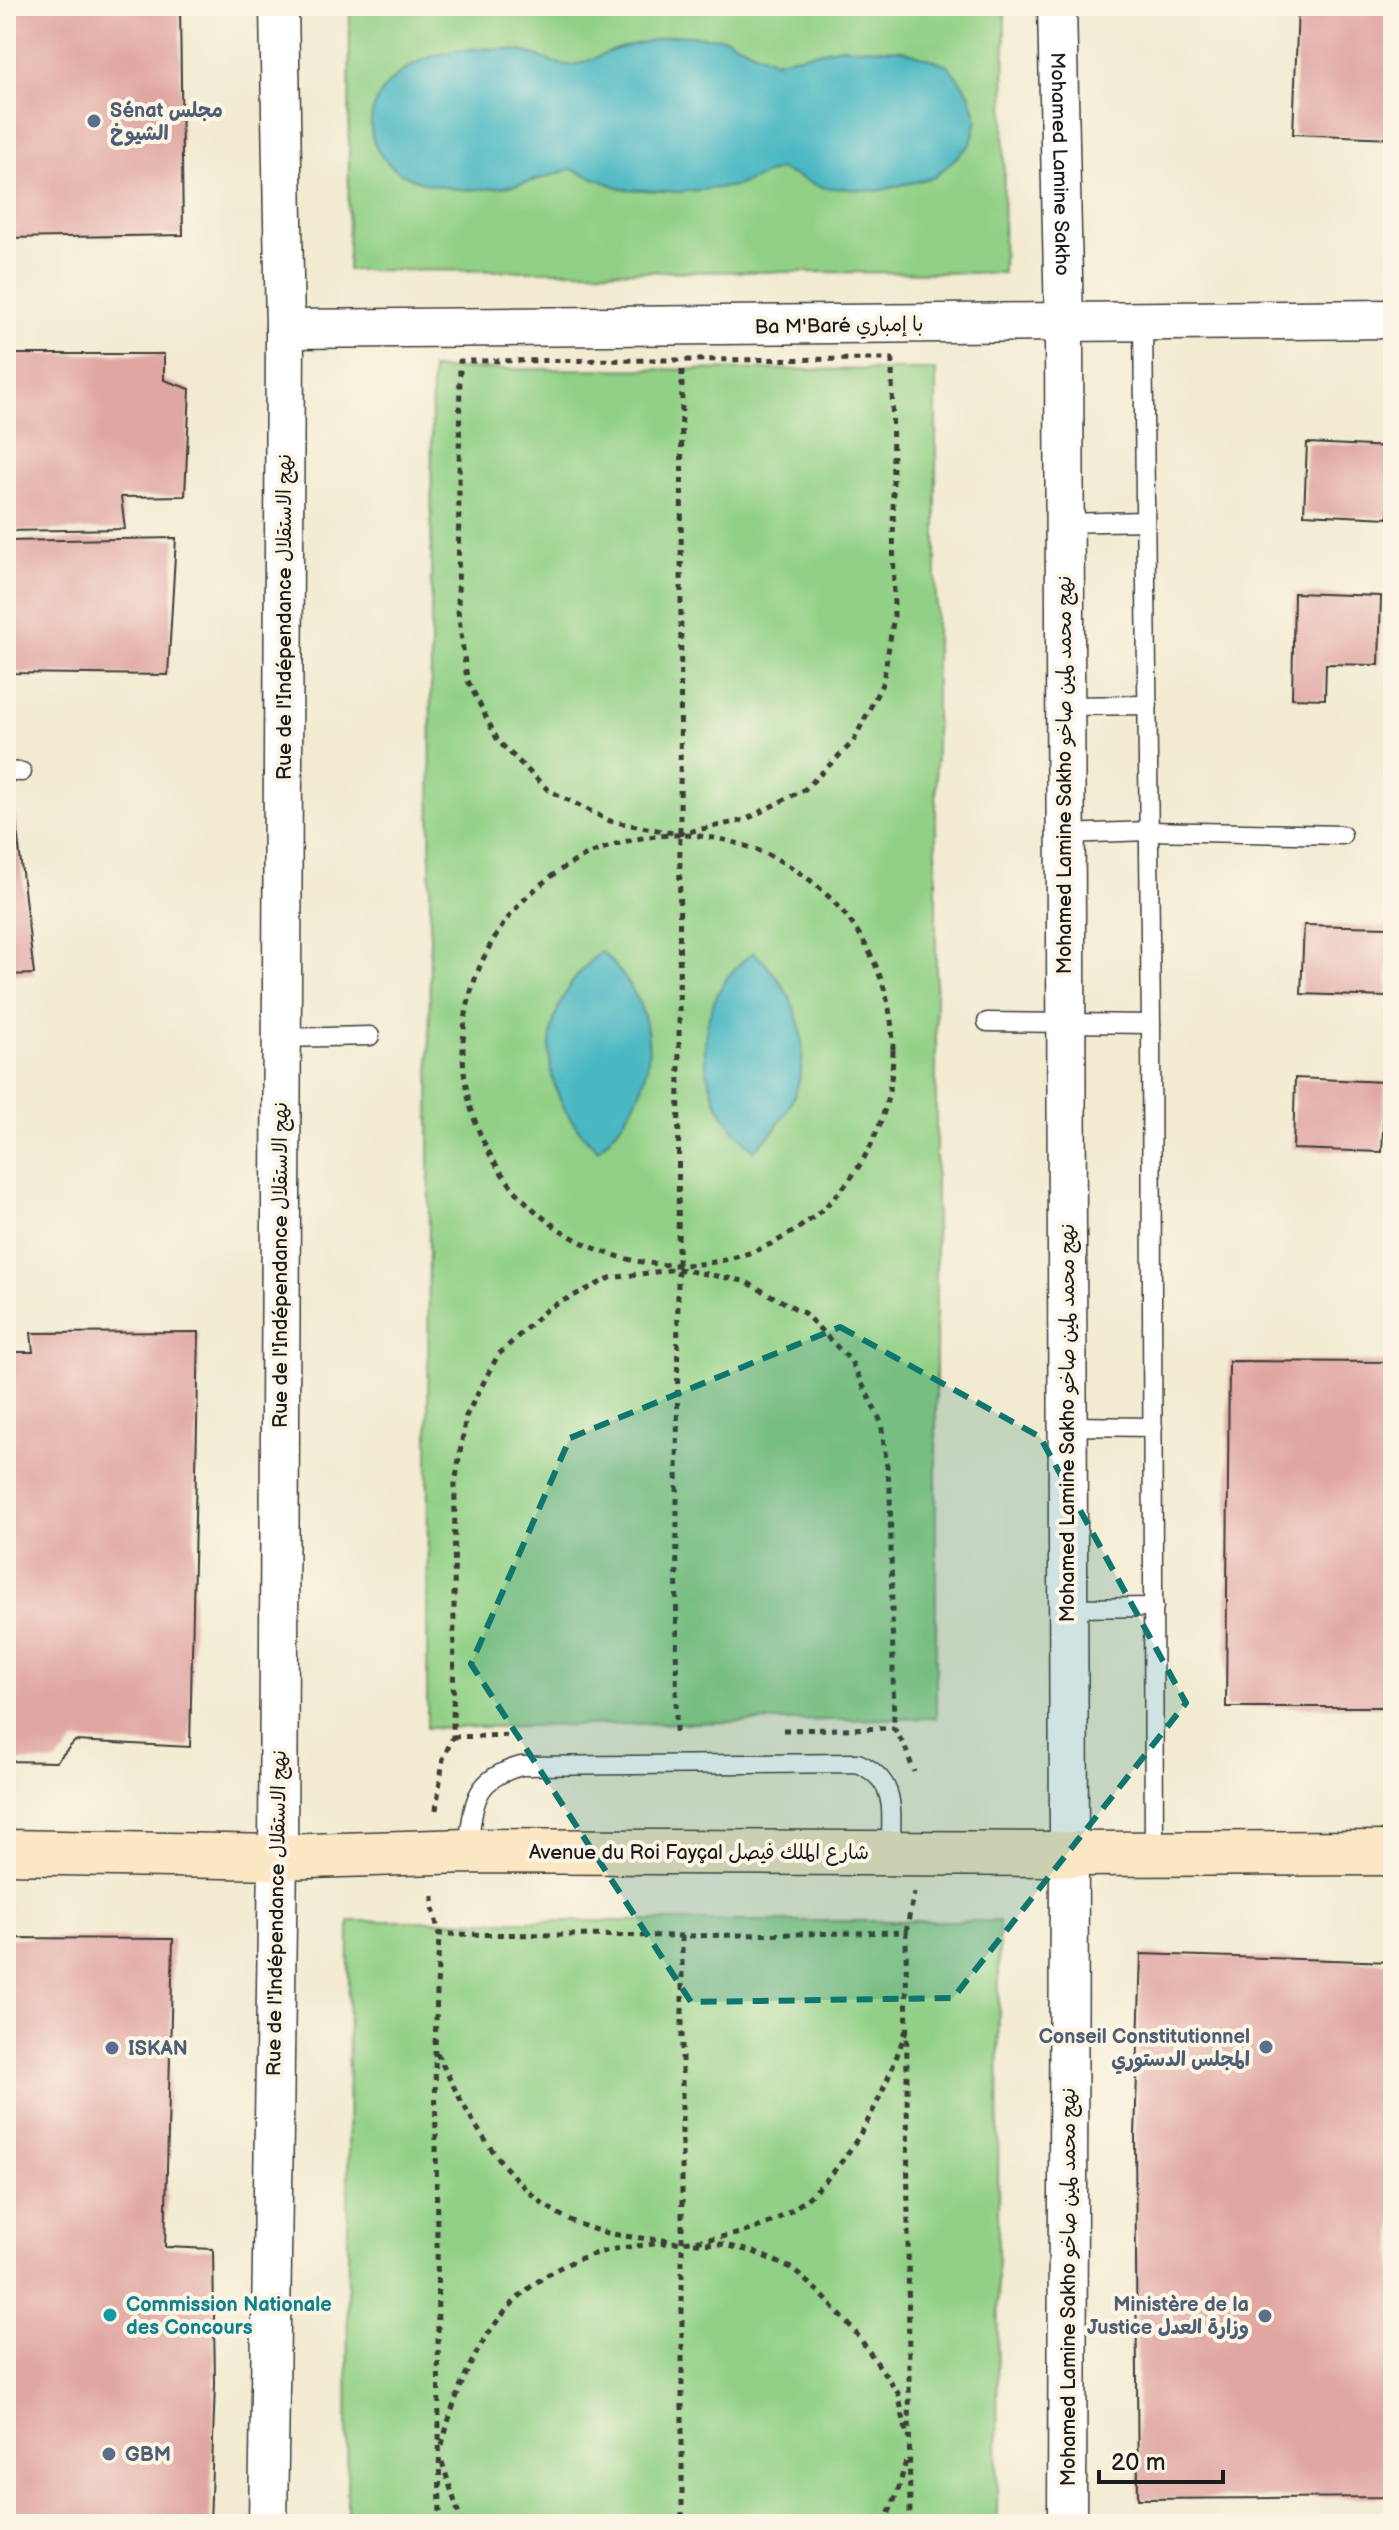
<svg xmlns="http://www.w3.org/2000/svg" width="1399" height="2530" viewBox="0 0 1399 2530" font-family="'Balsamiq Sans','Playpen Sans Arabic',sans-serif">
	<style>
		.green { fill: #91d086; stroke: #567651; stroke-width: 2 }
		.water { fill: #49b8c3; stroke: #326a70; stroke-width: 2 }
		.building { fill: #e0a6a2 }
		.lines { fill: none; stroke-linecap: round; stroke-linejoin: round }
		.lane-casing { stroke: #3c3b37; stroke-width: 21 }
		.street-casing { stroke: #3c3b37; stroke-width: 41 }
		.secondary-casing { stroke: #3c3b37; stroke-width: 47 }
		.path { stroke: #3c3b37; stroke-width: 5; stroke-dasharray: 6 6; stroke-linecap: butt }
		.lane { stroke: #fff; stroke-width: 18 }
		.street { stroke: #fff; stroke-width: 38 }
		.secondary { stroke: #fbe7c3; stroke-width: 44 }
		.marked { fill: #0f766e; fill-opacity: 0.2; stroke: #0f766e; stroke-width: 6; stroke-dasharray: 16 10; stroke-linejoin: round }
		.service-dot { fill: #5c6f8a; stroke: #fcf5e5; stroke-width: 3 }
		.culture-dot { fill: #0f9aa8; stroke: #fcf5e5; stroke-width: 3 }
		.labels { text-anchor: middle; stroke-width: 8; stroke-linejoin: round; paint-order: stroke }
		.service-label { font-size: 20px; font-weight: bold; fill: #4e5e75; stroke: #fcf5e5; text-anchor: start }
		.street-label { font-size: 20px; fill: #1c1c1c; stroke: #fcf5e5 }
		.culture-label { font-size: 20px; font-weight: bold; fill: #0d838f; stroke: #fcf5e5; text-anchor: start }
	</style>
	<rect width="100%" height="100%" fill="#fcf5e5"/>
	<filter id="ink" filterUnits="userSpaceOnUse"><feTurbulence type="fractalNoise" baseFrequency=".0125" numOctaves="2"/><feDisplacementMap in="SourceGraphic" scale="16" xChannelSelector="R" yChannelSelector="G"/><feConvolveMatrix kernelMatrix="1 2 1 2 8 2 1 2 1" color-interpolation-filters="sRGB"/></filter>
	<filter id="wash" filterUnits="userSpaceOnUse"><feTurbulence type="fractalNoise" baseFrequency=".006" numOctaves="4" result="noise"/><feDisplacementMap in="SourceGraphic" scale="32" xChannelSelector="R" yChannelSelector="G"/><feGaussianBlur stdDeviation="1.8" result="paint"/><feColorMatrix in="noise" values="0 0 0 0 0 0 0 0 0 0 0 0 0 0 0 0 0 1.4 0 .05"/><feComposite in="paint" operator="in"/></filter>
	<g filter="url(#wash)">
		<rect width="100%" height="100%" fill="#f2ebd1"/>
		<g class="green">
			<polygon points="350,6 1005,6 1003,273 348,270"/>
			<polygon points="432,369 936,370 936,1718 427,1728"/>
			<polygon points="349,1921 999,1921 997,2524 347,2524"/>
		</g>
		<g class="water">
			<path d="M673,35l52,3 50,23 66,-14 62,3 45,15 21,28 8,26 -6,25 -36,33 -58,14 -56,-4 -42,-18 -43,17 -56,6 -57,-3 -52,-20c-47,16 -92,28 -142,15 -75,-19 -77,-90 -9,-123 27,-13 73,-15 101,-10 16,3 32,14 47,14 13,1 38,-13 52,-17 17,-5 35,-8 53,-13z"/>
			<path d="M601,951c66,63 62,137 -3,199 -66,-59 -64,-142 3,-199z"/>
			<path d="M753,952c65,55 67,143 1,198 -51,-43 -66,-115 -27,-172 7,-10 17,-18 26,-26z"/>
		</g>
		<g id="blocks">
			<g class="building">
				<polygon points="6,6 180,6 183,235 6,238"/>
				<polygon points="1298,6 1393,6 1393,138 1293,134"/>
				<polygon points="6,354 164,354 164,380 190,389 185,496 121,497 125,529 6,531"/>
				<polygon points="1307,443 1391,447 1388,518 1304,514"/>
				<polygon points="176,538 168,675 6,673 6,541"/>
				<polygon points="1294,593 1381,596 1379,665 1326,664 1325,699 1292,698"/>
				<polygon points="13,796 34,974 6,975 6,797"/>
				<polygon points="1304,925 1389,927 1387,997 1301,994"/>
				<polygon points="1295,1078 1385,1082 1382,1152 1293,1149"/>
				<polygon points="199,1332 190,1747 75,1741 56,1762 6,1761 6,1352 33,1352 31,1333"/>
				<polygon points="1229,1361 1393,1362 1393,1707 1226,1707"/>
				<polygon points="6,1938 173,1939 165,2247 213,2249 215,2384 210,2524 6,2524"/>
				<polygon points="1141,1954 1393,1962 1393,2497 1138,2499 1135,2135"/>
			</g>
		</g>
	</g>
	<g filter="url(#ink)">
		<use href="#blocks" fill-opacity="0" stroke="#3c3b37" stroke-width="2"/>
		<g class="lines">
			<defs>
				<g id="lane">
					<polyline points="1143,322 1151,1024 1154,1854"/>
					<polyline points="1064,523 1145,521"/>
					<polyline points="1065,706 1148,705"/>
					<polyline points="6,771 22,772"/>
					<polyline points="1065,834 1149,831 1342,835"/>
					<polyline points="987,1022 1151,1024"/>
					<polyline points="282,1038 370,1036"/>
					<polyline points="1066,1426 1153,1427"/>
					<polyline points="1068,1608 1154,1607"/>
					<path d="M467,1851c8,-46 3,-71 54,-85l337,-3c42,19 32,50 33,89"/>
				</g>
				<g id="street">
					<path id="s1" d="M1057,6l7,317 5,1531 -2,670"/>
					<polyline points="285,329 1393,319"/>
					<polyline points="268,2524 278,1857 285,329 279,6"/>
				</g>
				<polyline id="secondary" points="6,1852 278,1857 467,1851 1069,1854 1393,1853"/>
			</defs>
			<use href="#lane" class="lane-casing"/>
			<use href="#street" class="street-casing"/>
			<use href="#secondary" class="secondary-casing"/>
			<g class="path">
				<polygon points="892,359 894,616 883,682 853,742 805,789 745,820 678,834 610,821 548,790 498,741 467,679 458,611 460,361"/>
				<circle cx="678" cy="1050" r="215"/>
				<polyline points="783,1730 894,1728"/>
				<polyline points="676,1732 682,364"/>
				<polyline points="453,1737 513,1735"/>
				<polyline points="436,1810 443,1759 453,1737 455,1484 466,1416 498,1355 548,1308 610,1278 678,1269 744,1281 804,1313 851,1361 881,1422 890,1489 894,1728 905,1747 914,1772"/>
				<polyline points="433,1896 433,1908 439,1934"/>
				<polyline points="906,1932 914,1893"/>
				<polyline points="682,1936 682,2524"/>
				<path d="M437,2053c31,65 76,149 150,174 27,10 57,11 85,14"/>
				<polyline points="694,2243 721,2244 754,2252 791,2268 820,2293 854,2330 898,2393 907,2435"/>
				<path d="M442,2445c22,-91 70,-175 168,-195 55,-11 116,-4 167,-31 69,-37 107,-122 130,-192"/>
				<polyline points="442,2462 462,2524"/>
				<polyline points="440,2524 435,2048 439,1934 682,1936 906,1932 910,2524"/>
				<polyline points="884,2524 898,2491 907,2457"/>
			</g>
			<use href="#lane" class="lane"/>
			<use href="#street" class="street"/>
			<use href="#secondary" class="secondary"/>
		</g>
	</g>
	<path class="marked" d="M840,1327l200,110 146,266 -233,295 -262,4 -220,-338 99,-226z"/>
	<g class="service-dot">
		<circle cx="94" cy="121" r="8"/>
		<circle cx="1266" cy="2047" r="8"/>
		<circle cx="112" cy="2048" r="8"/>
		<circle cx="1265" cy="2316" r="8"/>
		<circle cx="109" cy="2454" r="8"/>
	</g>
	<circle class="culture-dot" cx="110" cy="2315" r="8"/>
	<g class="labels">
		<g class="service-label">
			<text x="110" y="117">Sénat مجلس<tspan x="110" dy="23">الشيوخ</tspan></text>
			<text x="1250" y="2043" text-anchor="end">Conseil Constitutionnel<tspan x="1250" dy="23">المجلس الدستوري</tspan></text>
			<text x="128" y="2055">ISKAN</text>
			<text x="1249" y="2311" text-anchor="end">Ministère de la<tspan x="1249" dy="23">Justice وزارة العدل</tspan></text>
			<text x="125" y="2461">GBM</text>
		</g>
		<g class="street-label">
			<text dy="7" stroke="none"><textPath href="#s1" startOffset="158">Mohamed Lamine Sakho</textPath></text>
			<text transform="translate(839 325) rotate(-1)" y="7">Ba M'Baré با إمباري</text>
			<text transform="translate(284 617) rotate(-90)" y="7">Rue de l'Indépendance نهج الاستقلال</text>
			<text transform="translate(1064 775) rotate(-90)" y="7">Mohamed Lamine Sakho نهج محمد لمين صاخو</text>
			<text transform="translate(280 1265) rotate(-90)" y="7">Rue de l'Indépendance نهج الاستقلال</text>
			<text transform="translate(1067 1423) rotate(-90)" y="7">Mohamed Lamine Sakho نهج محمد لمين صاخو</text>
			<text x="699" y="1859">Avenue du Roi Fayçal شارع الملك فيصل</text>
			<text transform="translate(276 1913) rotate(-89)" y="7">Rue de l'Indépendance نهج الاستقلال</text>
			<text transform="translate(1068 2287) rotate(-90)" y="7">Mohamed Lamine Sakho نهج محمد لمين صاخو</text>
		</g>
		<g class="culture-label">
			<text x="126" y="2311">Commission Nationale<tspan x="126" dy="23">des Concours</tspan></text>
		</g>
	</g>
	<rect width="1399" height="2530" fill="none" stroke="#fcf5e5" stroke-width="32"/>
	<path d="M1099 2470v12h124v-12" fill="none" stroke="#1c1c1c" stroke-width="4"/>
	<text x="1111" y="2470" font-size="24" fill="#1c1c1c" stroke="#fcf5e5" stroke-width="6" paint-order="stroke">20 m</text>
</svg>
